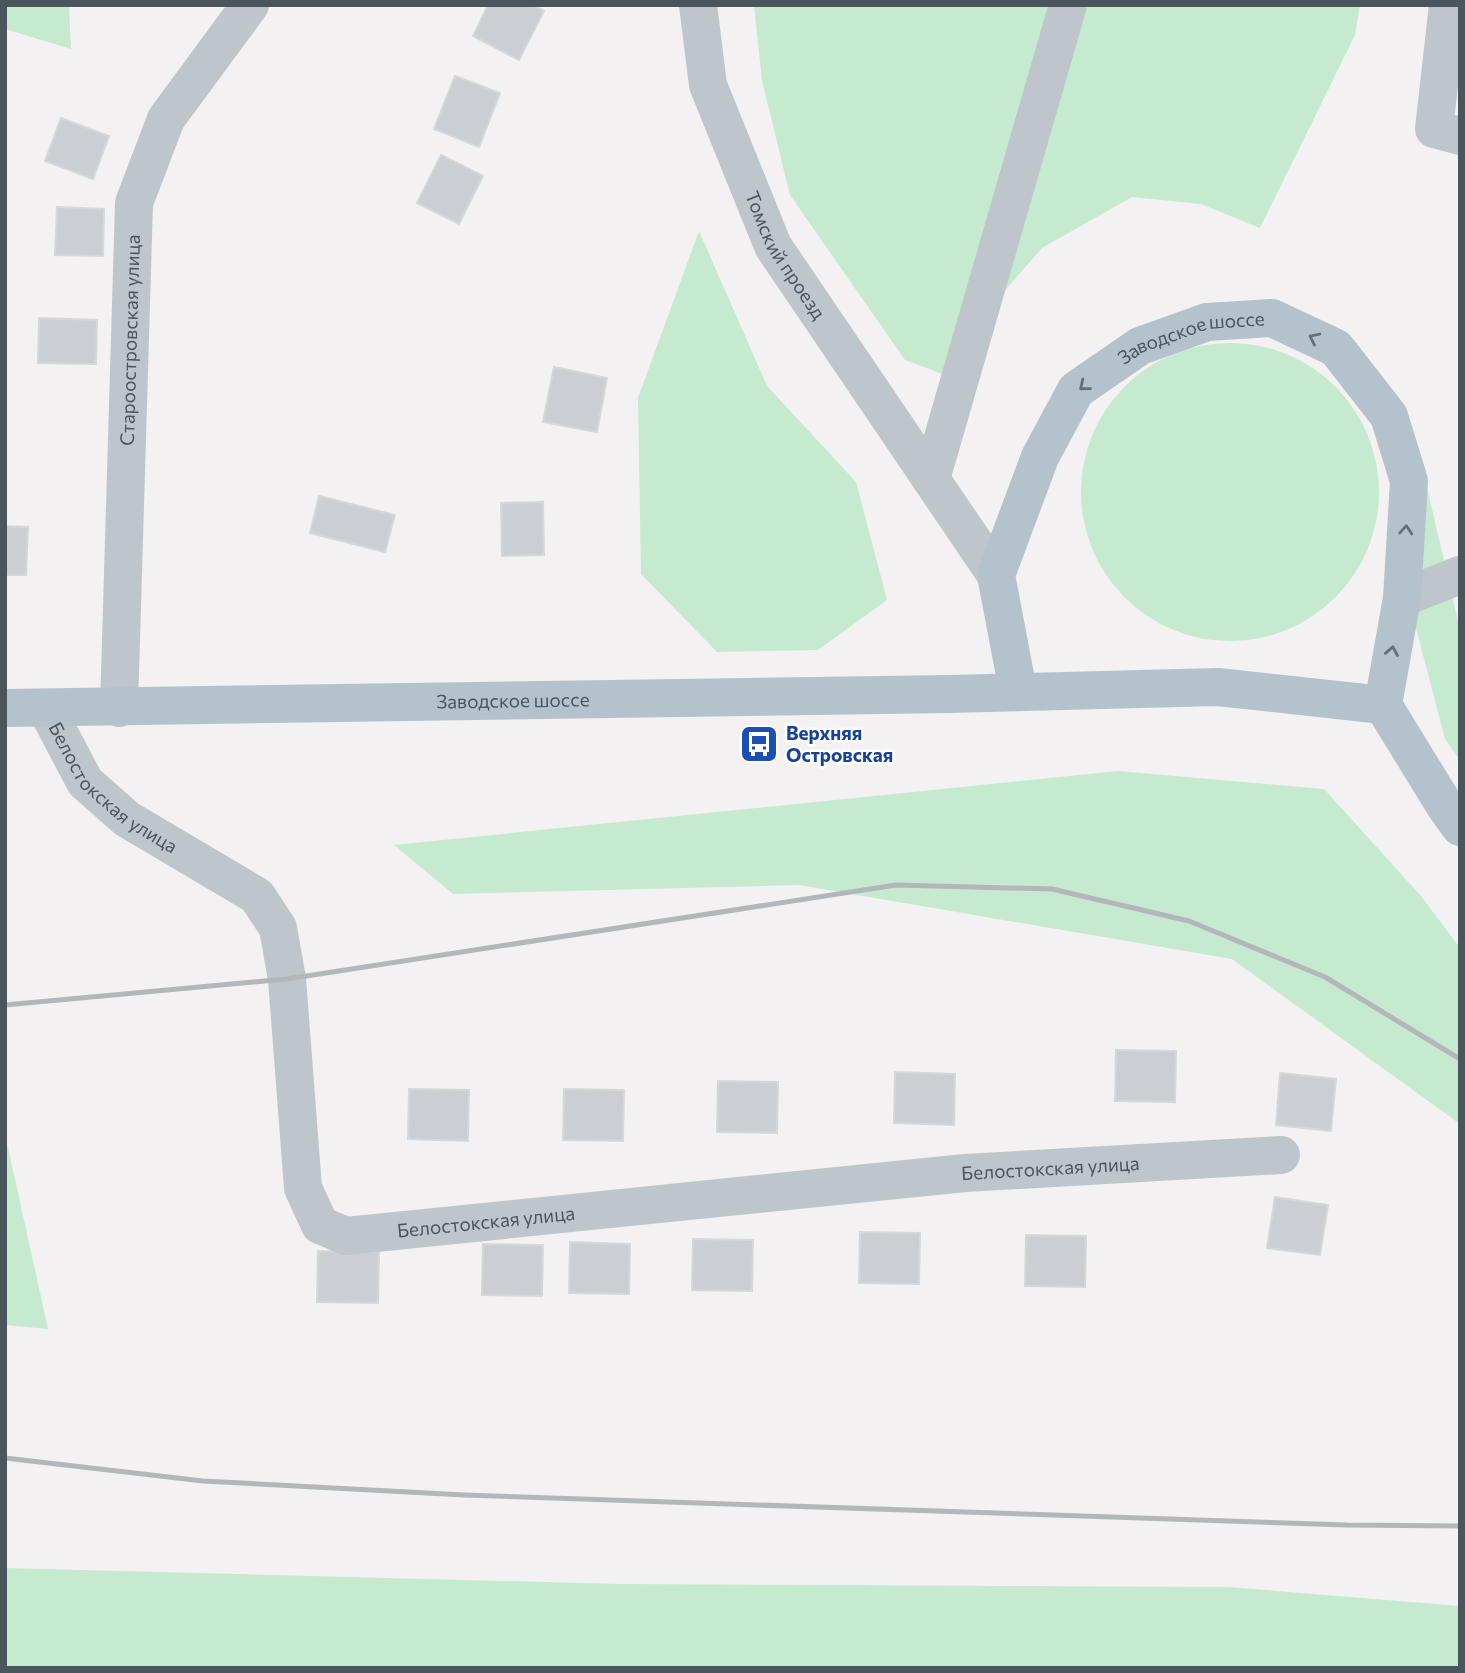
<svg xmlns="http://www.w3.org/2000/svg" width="1465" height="1673" viewBox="0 0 1465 1673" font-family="Commissioner,sans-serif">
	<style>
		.green { fill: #c5eacf }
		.building { fill: #cbced2; stroke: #d5d8db; stroke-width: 2 }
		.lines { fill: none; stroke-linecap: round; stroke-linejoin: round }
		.minor { stroke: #bec6cb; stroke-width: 38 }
		.major { stroke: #b4c2cb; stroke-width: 38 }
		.rail { stroke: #b3b7ba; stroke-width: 5 }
		.oneway { stroke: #657178 }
		.labels { text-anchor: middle; stroke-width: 5; stroke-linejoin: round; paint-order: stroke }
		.street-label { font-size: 19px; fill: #4b565c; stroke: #fff }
		.transit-label { font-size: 19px; font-weight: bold; fill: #164399; stroke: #fff; text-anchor: start }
	</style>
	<rect width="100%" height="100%" fill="#f3f1f1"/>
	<g class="green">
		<polygon points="5,5 69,5 71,49 5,29"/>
		<polygon points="754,5 1360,5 1355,35 1260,228 1201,204 1132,197 1042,248 994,303 973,385 905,360 790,195 762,81"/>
		<polygon points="699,231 767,386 856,482 887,600 818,650 717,652 641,574 638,398"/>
		<circle cx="1230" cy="492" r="149"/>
		<polygon points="1420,457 1460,630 1460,760 1445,739 1403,578"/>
		<polygon points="1118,771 1324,789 1421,896 1460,948 1460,1124 1232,959 799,885 453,894 394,845"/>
		<polygon points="5,1134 48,1329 5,1325"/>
		<polygon points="5,1568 619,1584 1228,1587 1460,1606 1460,1668 5,1668"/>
	</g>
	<g class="building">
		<polygon points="488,5 533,5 544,11 519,60 473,36"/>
		<polygon points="455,76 500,93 479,147 434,129"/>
		<polygon points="61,118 109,136 93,179 45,161"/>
		<polygon points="441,155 483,176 459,224 417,203"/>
		<polygon points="57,207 104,209 103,256 55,255"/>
		<polygon points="39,318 97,320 96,364 38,363"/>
		<polygon points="554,367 607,378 597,432 543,422"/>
		<polygon points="319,496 395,515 385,552 310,533"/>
		<polygon points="543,502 544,555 502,556 501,503"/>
		<polygon points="5,526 28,527 26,575 5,575"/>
		<polygon points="1116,1050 1176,1051 1175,1102 1115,1101"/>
		<polygon points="895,1072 955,1074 954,1125 894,1123"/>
		<polygon points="1280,1073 1336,1079 1331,1131 1276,1125"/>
		<polygon points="718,1081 778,1082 777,1133 717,1132"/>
		<polygon points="409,1089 469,1090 468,1141 408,1139"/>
		<polygon points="564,1089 624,1090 623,1141 563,1140"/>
		<polygon points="1275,1197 1328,1205 1320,1255 1267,1248"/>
		<polygon points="860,1232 920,1233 919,1284 859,1283"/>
		<polygon points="1026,1235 1086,1236 1085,1287 1025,1286"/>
		<polygon points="693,1239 753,1240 752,1291 692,1290"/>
		<polygon points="570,1242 630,1244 629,1294 569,1293"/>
		<polygon points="483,1244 543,1245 542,1296 482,1295"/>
		<polygon points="318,1251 379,1252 378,1303 317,1302"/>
	</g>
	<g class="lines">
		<g class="minor">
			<path id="s1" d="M698,5l10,80 65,161 223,329"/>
			<polyline points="1448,5 1434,129 1460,136"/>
			<polyline points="931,479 1068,5"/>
			<polyline points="1402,598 1460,575"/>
			<path id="s2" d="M46,708l39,74 42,37 130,77 21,32 9,51 16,209 17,37 26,11 619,-63 316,-18"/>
			<path id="s3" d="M119,708l15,-505 32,-84 84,-114"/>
		</g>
		<g class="major">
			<path id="s4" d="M1018,691l-22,-116 44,-118 36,-67 64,-44 67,-24 65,-4 64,30 53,68 20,65 -7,117 -19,107 62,101 15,21"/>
			<path id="s5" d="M5,708l944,-14 269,-7 165,18"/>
		</g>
		<g class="rail">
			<polyline points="5,1005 287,979 896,885 1052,889 1189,921 1325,977 1460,1059"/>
			<polyline points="5,1458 203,1481 464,1495 1347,1525 1460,1526"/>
		</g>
	</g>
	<defs><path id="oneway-chevron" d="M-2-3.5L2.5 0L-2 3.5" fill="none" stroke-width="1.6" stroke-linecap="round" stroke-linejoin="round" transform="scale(1.75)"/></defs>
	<g class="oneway">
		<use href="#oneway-chevron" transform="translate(1314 338) rotate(-154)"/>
		<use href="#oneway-chevron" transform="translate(1084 386) rotate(141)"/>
		<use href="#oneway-chevron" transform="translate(1406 530) rotate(-86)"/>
		<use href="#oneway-chevron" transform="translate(1392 651) rotate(-80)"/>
	</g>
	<defs>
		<symbol id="bus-square" viewBox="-11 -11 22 22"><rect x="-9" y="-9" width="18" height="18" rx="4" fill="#1a4fb4" stroke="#fff"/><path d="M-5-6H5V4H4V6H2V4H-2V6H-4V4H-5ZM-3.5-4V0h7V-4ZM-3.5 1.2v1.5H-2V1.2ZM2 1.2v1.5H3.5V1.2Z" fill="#fff"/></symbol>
	</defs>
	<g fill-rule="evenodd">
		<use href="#bus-square" x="737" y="722" width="44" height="44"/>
	</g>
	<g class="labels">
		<g class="street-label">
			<text dy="7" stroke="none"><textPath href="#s1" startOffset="268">Томский проезд</textPath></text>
			<text dy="7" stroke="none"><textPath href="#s3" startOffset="368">Староостровская улица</textPath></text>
			<text dy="7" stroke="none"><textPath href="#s4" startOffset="450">Заводское шоссе</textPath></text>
			<text dy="7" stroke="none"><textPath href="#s5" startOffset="508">Заводское шоссе</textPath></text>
			<text dy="7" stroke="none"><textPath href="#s2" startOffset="107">Белостокская улица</textPath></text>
			<text dy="7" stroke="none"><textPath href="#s2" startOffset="1367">Белостокская улица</textPath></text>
			<text dy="7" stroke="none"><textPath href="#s2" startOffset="800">Белостокская улица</textPath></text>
		</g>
		<g class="transit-label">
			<text x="786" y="740">Верхняя<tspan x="786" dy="22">Островская</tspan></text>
		</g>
	</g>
	<rect width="1465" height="1673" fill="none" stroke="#4b565c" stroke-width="14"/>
</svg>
